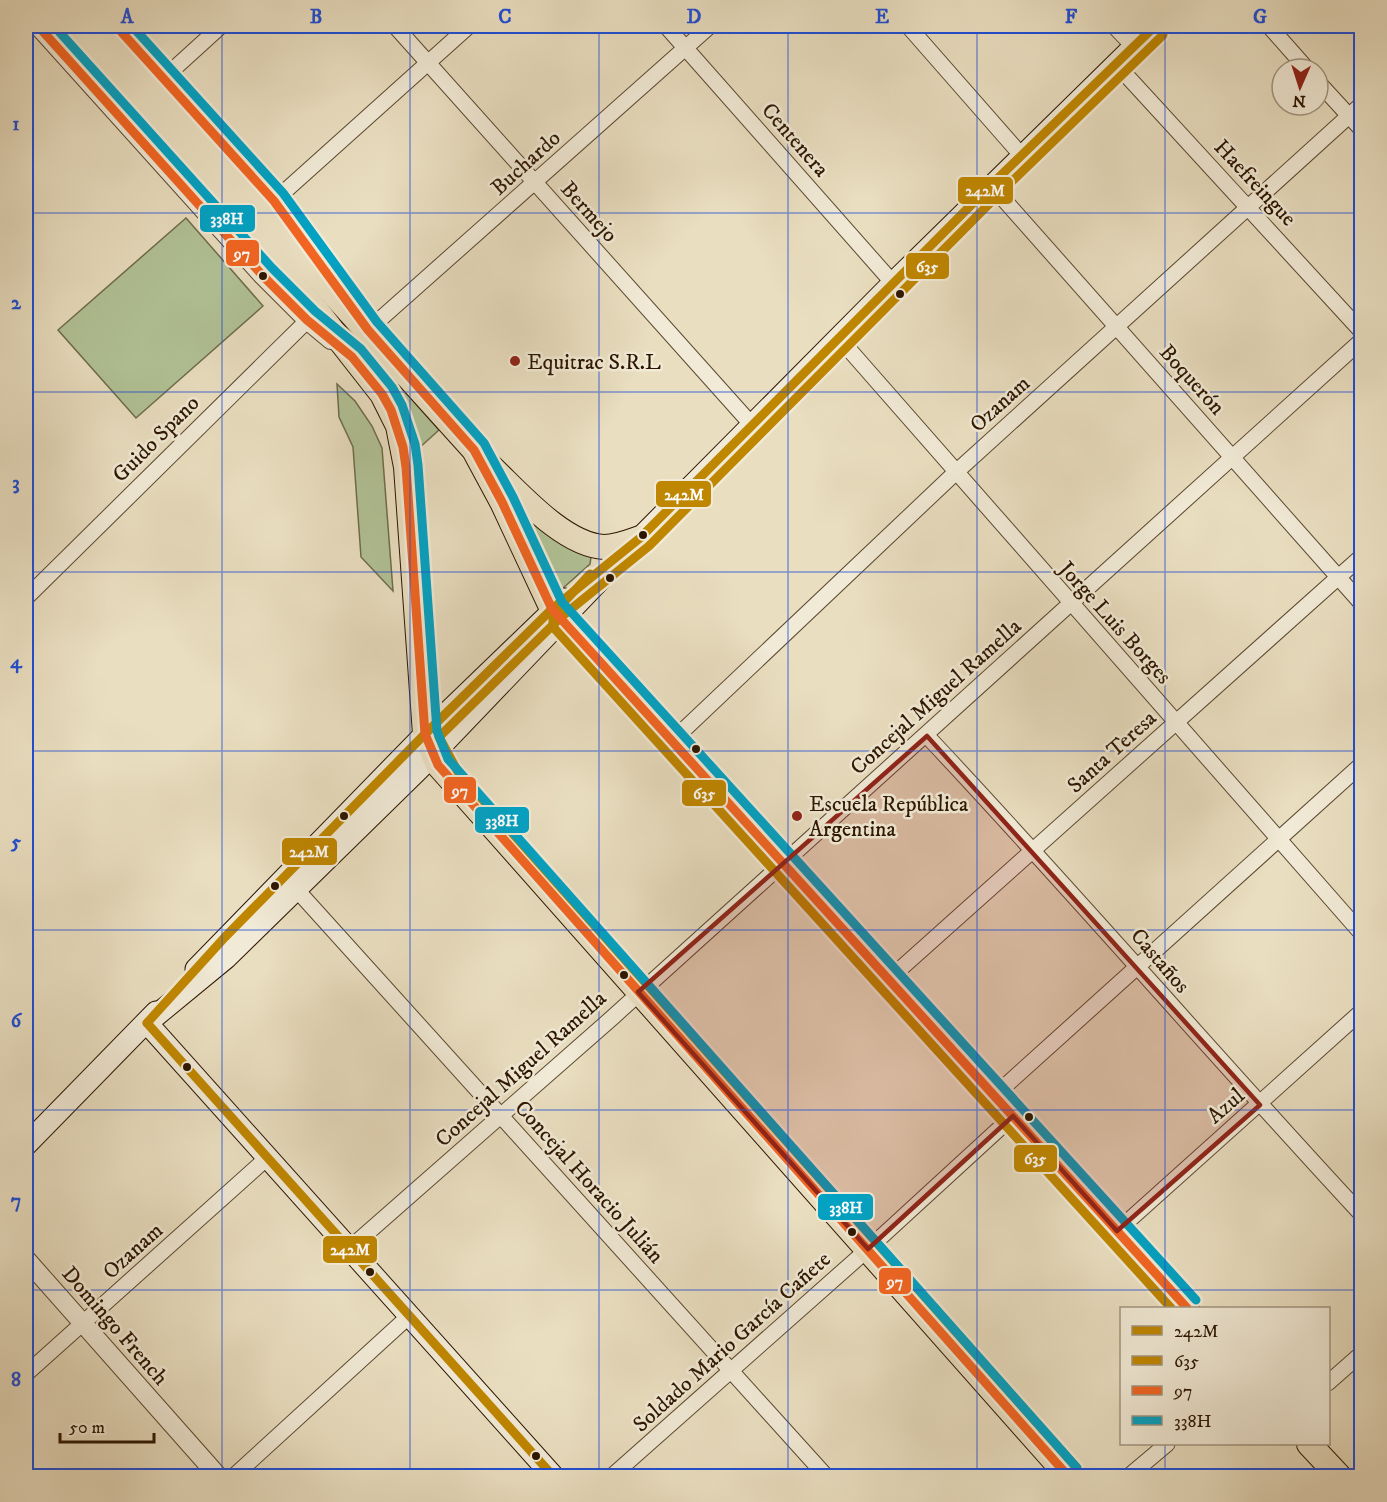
<svg xmlns="http://www.w3.org/2000/svg" width="1387" height="1502" viewBox="0 0 1387 1502" font-family="'IM FELL DW Pica',serif">
	<style>
		.green { fill: #b1c296; stroke: #6e6c4b; stroke-width: 1.5 }
		.lines { fill: none; stroke-linecap: round; stroke-linejoin: round }
		.minor-casing { stroke: #5b4730; stroke-width: 17 }
		.tertiary-casing { stroke: #5b4730; stroke-width: 20 }
		.secondary-casing { stroke: #2c1500; stroke-width: 23 }
		.primary-casing { stroke: #2c1500; stroke-width: 26 }
		.minor { stroke: #f1ead6; stroke-width: 15 }
		.tertiary { stroke: #f1ead6; stroke-width: 18 }
		.secondary { stroke: #f1ead6; stroke-width: 21 }
		.primary { stroke: #e9dec0; stroke-width: 24 }
		.bus-1-casing { stroke: #f1ead6; stroke-width: 14 }
		.bus-2-casing { stroke: #f1ead6; stroke-width: 14 }
		.bus-3-casing { stroke: #f1ead6; stroke-width: 14 }
		.bus-4-casing { stroke: #f1ead6; stroke-width: 14 }
		.bus-1 { stroke: #bf8600; stroke-width: 9 }
		.bus-2 { stroke: #bf8600; stroke-width: 9 }
		.bus-3 { stroke: #f26522; stroke-width: 9 }
		.bus-4 { stroke: #02a2c4; stroke-width: 9 }
		.marked { fill: #8f2418; fill-opacity: 0.2; stroke: #8f2418; stroke-width: 4.5; stroke-linejoin: round }
		.grid { fill: none; stroke: #1d4ed8; stroke-width: 1.5; stroke-opacity: 0.55 }
		.bus-dot { fill: #2c1500; stroke: #f1ead6; stroke-width: 2 }
		.poi-dot { fill: #8f2418; stroke: #f1ead6; stroke-width: 2 }
		.labels { text-anchor: middle; stroke-width: 5; stroke-linejoin: round; paint-order: stroke }
		.street-label { font-size: 22px; fill: #2c1500; stroke: #f1ead6 }
		.poi-label { font-size: 22px; fill: #2c1500; stroke: #f1ead6; text-anchor: start }
		.line-badge { stroke: #f1ead6; stroke-width: 2 }
		.badge-label { font-size: 16px; text-anchor: middle; font-weight: bold; fill: #fff }
		.neatline { fill: none; stroke: #1d4ed8; stroke-width: 2 }
		.grid-label { font-size: 20px; text-anchor: middle; font-weight: bold; fill: #1d4ed8 }
	</style>
	<rect width="100%" height="100%" fill="#e9dec0"/>
	<filter id="stains"><feTurbulence type="fractalNoise" baseFrequency=".00333" numOctaves="4"/><feColorMatrix values="0 0 0 0 .2 0 0 0 0 .09 0 0 0 0 .02 0 0 0 .5 -.17"/></filter>
	<radialGradient id="worn" r=".72"><stop offset=".6" stop-color="#630" stop-opacity="0"/><stop offset="1" stop-color="#630" stop-opacity=".3"/></radialGradient>
	<g class="green">
		<polygon points="73,26 80,26 439,430 418,449 404,404 384,373"/>
		<polygon points="186,218 263,306 136,418 58,330"/>
		<polygon points="337,384 355,401 372,426 382,448 393,591 361,557 353,447 339,417"/>
		<polygon points="513,498 552,534 591,557 590,564 562,589 555,587"/>
	</g>
	<g class="lines">
		<defs>
			<g id="minor">
				<polyline points="395,26 752,425"/>
				<polyline points="666,26 893,283"/>
				<polyline points="908,26 1022,156"/>
				<polyline points="1114,26 1134,47"/>
				<polyline points="1269,26 1307,69"/>
				<polyline points="1116,64 1362,332"/>
				<polyline points="1318,82 1362,130"/>
				<polyline points="155,86 221,26"/>
				<polyline points="991,185 1362,604"/>
				<polyline points="274,201 469,26"/>
				<polyline points="368,330 710,26"/>
				<polyline points="839,338 1362,934"/>
				<polyline points="26,598 315,313"/>
				<path d="M927,736c148,157 288,321 435,479"/>
				<polyline points="672,741 955,473 1362,104"/>
				<polyline points="296,889 826,1476"/>
				<polyline points="889,979 1362,556"/>
				<polyline points="994,1096 1362,764"/>
				<polyline points="1117,1231 1362,1011"/>
				<polyline points="349,1249 613,1017 1362,340"/>
				<polyline points="26,1374 267,1158"/>
				<polyline points="1328,1383 1362,1353"/>
				<polyline points="234,1476 408,1317"/>
				<polyline points="612,1476 868,1249 1013,1116"/>
				<polyline points="1129,1476 1167,1444"/>
			</g>
			<g id="tertiary">
				<polyline points="38,26 263,276 307,320 331,340"/>
				<polyline points="116,26 274,201 323,268"/>
				<polyline points="26,1259 218,1476"/>
			</g>
			<g id="secondary">
				<polyline points="196,969 425,734 565,599"/>
				<polyline points="147,1023 226,958 419,769 640,538 893,283 1155,26"/>
				<polyline points="147,1023 553,1476"/>
				<polyline points="26,1145 156,1012"/>
			</g>
			<g id="primary">
				<polyline points="63,26 317,311 382,394 398,426 406,467 425,734 438,765 1068,1476"/>
				<polyline points="92,26 474,450 502,502 552,609 1187,1308"/>
				<path d="M489,465c29,27 74,80 115,82 13,0 25,-5 36,-9"/>
				<polyline points="1309,1444 1339,1476"/>
			</g>
		</defs>
		<use href="#minor" class="minor-casing"/>
		<use href="#tertiary" class="tertiary-casing"/>
		<use href="#secondary" class="secondary-casing"/>
		<use href="#primary" class="primary-casing"/>
		<use href="#minor" class="minor"/>
		<use href="#tertiary" class="tertiary"/>
		<use href="#secondary" class="secondary"/>
		<use href="#primary" class="primary"/>
		<defs>
			<g id="bus-1">
				<polyline points="147,1023 225,937 425,734 552,609 640,538 991,185 1155,26"/>
				<polyline points="147,1023 553,1476"/>
			</g>
			<g id="bus-2">
				<polyline points="590,574 553,614 553,627 1171,1308"/>
				<polyline points="1077,1468 458,772 439,737 560,618 649,546 999,194 1163,35"/>
			</g>
			<g id="bus-3">
				<polyline points="38,26 263,276 307,320 352,357 382,394 391,410 403,447 406,467 425,734 438,765 1068,1476"/>
				<polyline points="116,26 274,201 368,330 474,450 502,502 552,609 1187,1308"/>
			</g>
			<g id="bus-4">
				<polyline points="54,26 272,268 315,311 361,349 392,387 402,405 415,444 418,465 437,731 448,759 1077,1468"/>
				<polyline points="132,26 283,193 377,322 484,443 513,497 562,602 1196,1300"/>
			</g>
		</defs>
		<use href="#bus-1" class="bus-1-casing"/>
		<use href="#bus-2" class="bus-2-casing"/>
		<use href="#bus-3" class="bus-3-casing"/>
		<use href="#bus-4" class="bus-4-casing"/>
		<use href="#bus-1" class="bus-1"/>
		<use href="#bus-2" class="bus-2"/>
		<use href="#bus-3" class="bus-3"/>
		<use href="#bus-4" class="bus-4"/>
	</g>
	<path class="marked" d="M927,736l333,369 -143,126 -104,-115 -145,133 -230,-257z"/>
	<path class="grid" d="M222,26v1450M410,26v1450M599,26v1450M788,26v1450M977,26v1450M1165,26v1282M26,213h1336M26,392h1336M26,572h1336M26,751h1336M26,930h1336M26,1110h1336M26,1290h1336M1165,1444v32"/>
	<g class="bus-dot">
		<circle cx="263" cy="276" r="5"/>
		<circle cx="900" cy="294" r="5"/>
		<circle cx="643" cy="535" r="5"/>
		<circle cx="610" cy="578" r="5"/>
		<circle cx="696" cy="749" r="5"/>
		<circle cx="344" cy="816" r="5"/>
		<circle cx="275" cy="886" r="5"/>
		<circle cx="624" cy="975" r="5"/>
		<circle cx="187" cy="1067" r="5"/>
		<circle cx="1029" cy="1117" r="5"/>
		<circle cx="852" cy="1232" r="5"/>
		<circle cx="370" cy="1272" r="5"/>
		<circle cx="536" cy="1456" r="5"/>
	</g>
	<g class="poi-dot">
		<circle cx="515" cy="361" r="6"/>
		<circle cx="797" cy="816" r="6"/>
	</g>
	<g class="labels">
		<g class="street-label">
			<text transform="translate(796 139) rotate(49)" y="8">Centenera</text>
			<text transform="translate(525 162) rotate(-42)" y="8">Buchardo</text>
			<text transform="translate(1256 182) rotate(47)" y="8">Haefreingue</text>
			<text transform="translate(590 211) rotate(48)" y="8">Bermejo</text>
			<text transform="translate(1193 379) rotate(48)" y="8">Boquerón</text>
			<text transform="translate(999 403) rotate(-42)" y="8">Ozanam</text>
			<text transform="translate(155 438) rotate(-45)" y="8">Guido Spano</text>
			<text transform="translate(1116 622) rotate(48)" y="8">Jorge Luis Borges</text>
			<text transform="translate(935 696) rotate(-42)" y="8">Concejal Miguel Ramella</text>
			<text transform="translate(1111 751) rotate(-42)" y="8">Santa Teresa</text>
			<text transform="translate(1161 960) rotate(49)" y="8">Castaños</text>
			<text transform="translate(520 1068) rotate(-42)" y="8">Concejal Miguel Ramella</text>
			<text transform="translate(1225 1105) rotate(-41)" y="8">Azul</text>
			<text transform="translate(590 1181) rotate(48)" y="8">Concejal Horacio Julián</text>
			<text transform="translate(132 1250) rotate(-42)" y="8">Ozanam</text>
			<text transform="translate(116 1325) rotate(49)" y="8">Domingo French</text>
			<text transform="translate(731 1341) rotate(-42)" y="8">Soldado Mario García Cañete</text>
		</g>
		<g class="poi-label">
			<text x="527" y="369">Equitrac S.R.L</text>
			<text x="809" y="811">Escuela República<tspan x="809" dy="25">Argentina</tspan></text>
		</g>
	</g>
	<g class="line-badge">
		<rect x="957" y="176" width="57" height="29" rx="6" fill="#bf8600"/>
		<rect x="199" y="204" width="57" height="29" rx="6" fill="#02a2c4"/>
		<rect x="225" y="239" width="35" height="28" rx="6" fill="#f26522"/>
		<rect x="905" y="252" width="45" height="28" rx="6" fill="#bf8600"/>
		<rect x="655" y="480" width="57" height="28" rx="6" fill="#bf8600"/>
		<rect x="443" y="776" width="34" height="28" rx="6" fill="#f26522"/>
		<rect x="681" y="779" width="46" height="28" rx="6" fill="#bf8600"/>
		<rect x="474" y="806" width="56" height="28" rx="6" fill="#02a2c4"/>
		<rect x="281" y="837" width="57" height="29" rx="6" fill="#bf8600"/>
		<rect x="1013" y="1144" width="45" height="29" rx="6" fill="#bf8600"/>
		<rect x="817" y="1193" width="57" height="28" rx="6" fill="#02a2c4"/>
		<rect x="322" y="1235" width="56" height="29" rx="6" fill="#bf8600"/>
		<rect x="878" y="1267" width="34" height="28" rx="6" fill="#f26522"/>
	</g>
	<g class="badge-label">
		<text x="985" y="196">242M</text>
		<text x="227" y="224">338H</text>
		<text x="242" y="259">97</text>
		<text x="927" y="272">635</text>
		<text x="684" y="500">242M</text>
		<text x="460" y="796">97</text>
		<text x="704" y="799">635</text>
		<text x="502" y="826">338H</text>
		<text x="309" y="857">242M</text>
		<text x="1035" y="1164">635</text>
		<text x="846" y="1213">338H</text>
		<text x="350" y="1255">242M</text>
		<text x="895" y="1287">97</text>
	</g>
	<rect width="1387" height="1502" fill="none" stroke="#e9dec0" stroke-width="66"/>
	<rect x="1120" y="1307" width="210" height="138" fill="#f1ead6" stroke="#a29580" stroke-width="1.5"/>
	<rect x="1132" y="1326" width="30" height="9" fill="#bf8600" stroke="#a29580" stroke-width="1.5"/>
	<text x="1174" y="1337" font-size="18" fill="#2c1500">242M</text>
	<rect x="1132" y="1356" width="30" height="9" fill="#bf8600" stroke="#a29580" stroke-width="1.5"/>
	<text x="1174" y="1367" font-size="18" fill="#2c1500">635</text>
	<rect x="1132" y="1386" width="30" height="9" fill="#f26522" stroke="#a29580" stroke-width="1.5"/>
	<text x="1174" y="1397" font-size="18" fill="#2c1500">97</text>
	<rect x="1132" y="1416" width="30" height="9" fill="#02a2c4" stroke="#a29580" stroke-width="1.5"/>
	<text x="1174" y="1427" font-size="18" fill="#2c1500">338H</text>
	<g transform="translate(1300 87) rotate(183)"><circle r="28" fill="#f1ead6" stroke="#a29580" stroke-width="1.5"/>
	<path d="M0-4.5L10 22L0 15L-10 22Z" fill="#8f2418"/>
	<text y="-9" font-size="16" font-weight="bold" text-anchor="middle" fill="#2c1500">N</text>
	</g>
	<path d="M60 1433v9h94v-9" fill="none" stroke="#2c1500" stroke-width="3"/>
	<text x="69" y="1433" font-size="18" fill="#2c1500" stroke="#f1ead6" stroke-width="4.5" paint-order="stroke">50 m</text>
	<rect x="33" y="33" width="1321" height="1436" class="neatline"/>
	<g class="grid-label">
		<text x="127" y="23">A</text>
		<text x="316" y="23">B</text>
		<text x="505" y="23">C</text>
		<text x="694" y="23">D</text>
		<text x="882" y="23">E</text>
		<text x="1071" y="23">F</text>
		<text x="1260" y="23">G</text>
		<text x="16" y="130">1</text>
		<text x="16" y="309">2</text>
		<text x="16" y="489">3</text>
		<text x="16" y="668">4</text>
		<text x="16" y="848">5</text>
		<text x="16" y="1027">6</text>
		<text x="16" y="1207">7</text>
		<text x="16" y="1386">8</text>
	</g>
	<rect width="100%" height="100%" filter="url(#stains)"/>
	<rect width="100%" height="100%" fill="url(#worn)"/>
</svg>
